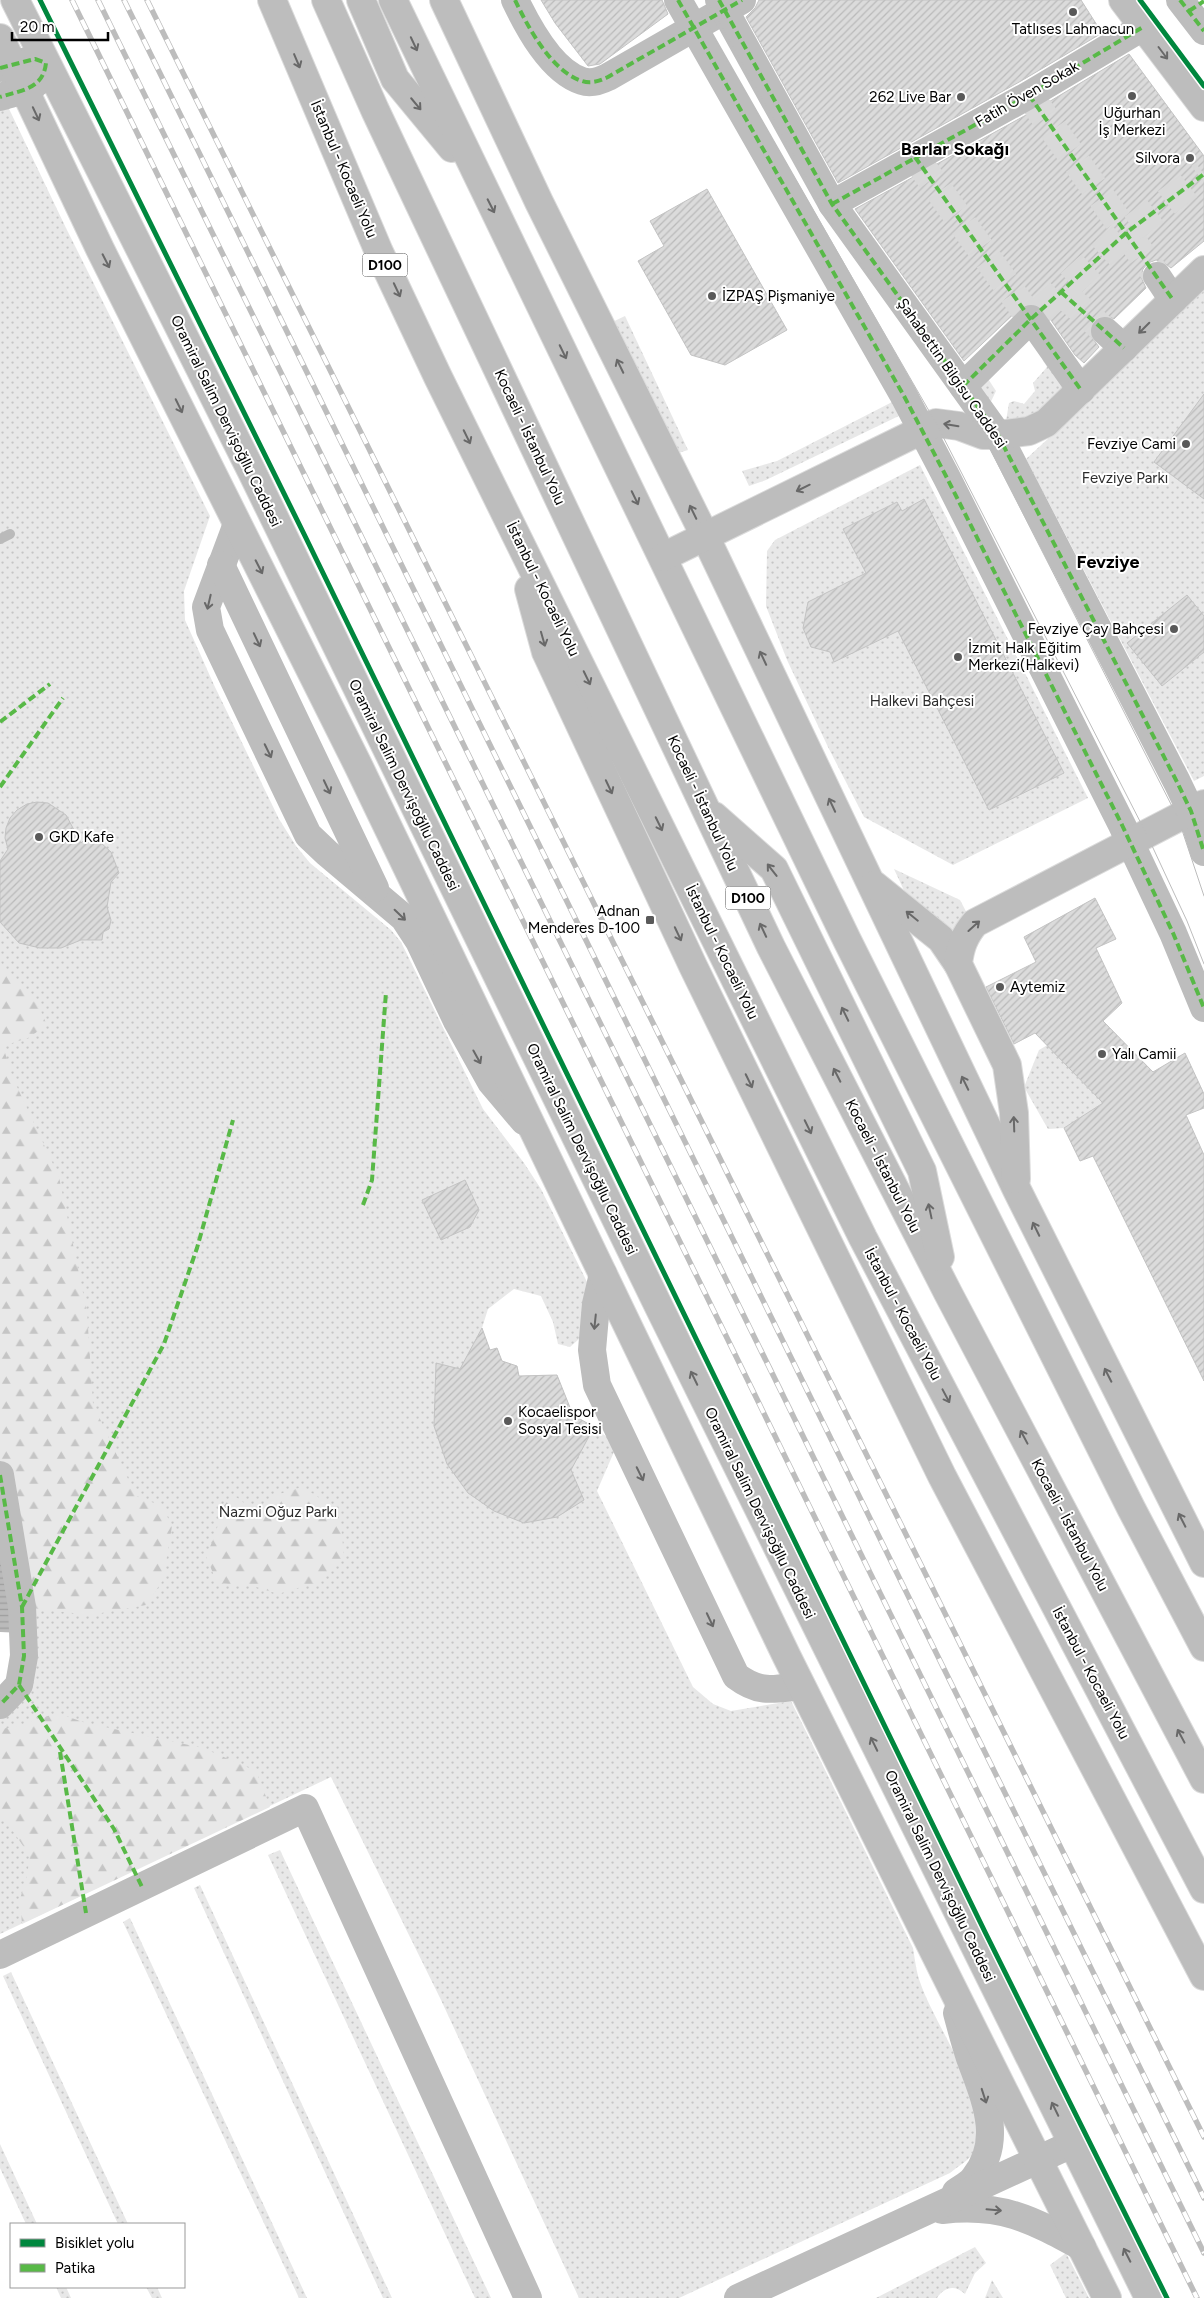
<svg xmlns="http://www.w3.org/2000/svg" width="1204" height="2298" viewBox="0 0 1204 2298" font-family="Figtree,sans-serif">
	<style>
		.green { fill: url(#green-dots) }
		.forest { fill: url(#forest-firs) }
		.water { fill: url(#water-rules) }
		.lines { fill: none; stroke-linecap: round; stroke-linejoin: round }
		.stream { stroke: #bababa; stroke-width: 10 }
		.building { fill: url(#building-hatch); stroke: #c3c3c3 }
		.minor-tunnel { stroke: #d9d9d9; stroke-width: 28; stroke-dasharray: 28 14; stroke-linecap: butt }
		.major-casing { stroke: #dbdbdb; stroke-width: 30 }
		.highway-casing { stroke: #dbdbdb; stroke-width: 30 }
		.minor { stroke: #bdbdbd; stroke-width: 28 }
		.major { stroke: #bdbdbd; stroke-width: 28 }
		.highway { stroke: #bdbdbd; stroke-width: 28 }
		.tram { stroke: #bdbdbd; stroke-width: 1 }
		.rail-casing { stroke: #bdbdbd; stroke-width: 5.5 }
		.rail { stroke: #fff; stroke-width: 4; stroke-dasharray: 11; stroke-linecap: butt }
		.quiet { stroke: #58b947; stroke-width: 4; stroke-dasharray: 8 4; stroke-linecap: butt }
		.cycleway-casing { stroke: #fff; stroke-width: 8 }
		.cycleway { stroke: #00873e; stroke-width: 5 }
		.oneway { stroke: #686868 }
		.poi-dot { fill: #595959; stroke: #fff; stroke-width: 2 }
		.labels { text-anchor: middle; stroke-width: 4; stroke-linejoin: round; paint-order: stroke }
		.shield { fill: #fff; stroke: #4c4c4c; stroke-width: 1 }
		.shield-label { font-size: 14px; font-weight: bold; fill: #000 }
		.poi-label { font-size: 15px; fill: #000; stroke: #fff; text-anchor: start }
		.street-label { font-size: 15px; fill: #000; stroke: #fff }
		.park-label { font-size: 15px; fill: #2c2c2c; stroke: #fff }
		.quarter-label { font-size: 18px; font-weight: bold; fill: #000; stroke: #fff }
	</style>
	<defs>
		<pattern id="green-dots" width="8" height="8" patternUnits="userSpaceOnUse" patternTransform="scale(1.25)"><rect width="8" height="8" fill="#e8e8e8"/><path d="M2 2h.1M6 6h.1" fill="none" stroke="#c5c5c5" stroke-width="1.8" stroke-linecap="round"/></pattern>
		<pattern id="forest-firs" width="22" height="20" patternUnits="userSpaceOnUse" patternTransform="scale(1.25)"><rect width="22" height="20" fill="#e8e8e8"/><path d="M5 1l3.5 6h-7zM16 11l3.5 6h-7z" fill="#c5c5c5"/></pattern>
		<pattern id="water-rules" width="6" height="5" patternUnits="userSpaceOnUse" patternTransform="scale(1.25)"><rect width="6" height="5" fill="#bababa"/><path d="M0 2.5h6" fill="none" stroke="#9e9e9e"/></pattern>
		<pattern id="building-hatch" width="6" height="6" patternUnits="userSpaceOnUse" patternTransform="scale(1.25)"><rect width="6" height="6" fill="#dbdbdb"/><path d="M-1 1l2-2M0 6l6-6M5 7l2-2" fill="none" stroke="#bababa"/></pattern>
	</defs>
	<rect width="100%" height="100%" fill="#fff"/>
	<g class="green">
		<path d="M0,90l66,138 144,288 -26,75 1,29 29,65 65,134 17,27 14,17 81,67 10,12 82,167 41,54 17,26 48,97 -10,53 -9,8 -12,-3 -5,-22 -12,-26 -27,-7 -26,20 -6,19 8,22 7,-2 5,13 15,5 2,10 38,-1 16,40 21,12 23,18 -20,46 96,196 20,17 18,7 60,-10 122,247c2,11 3,23 7,34 15,44 68,115 59,161 -3,13 -19,22 -29,30l-271,125h-100l-138,-298 -110,-223 -331,157v-229l19,-20 -19,-210z"/>
		<polygon points="1204,287 1204,776 1194,781 1026,459 1090,400"/>
		<polygon points="625,316 688,450 672,455 606,325"/>
		<polygon points="1042,359 1075,381 1041,415 1006,421 1009,403 1014,401 1024,404 1035,391 1033,383 1047,367"/>
		<polygon points="981,368 996,391 984,416 963,386"/>
		<polygon points="898,399 905,413 766,480 749,486 742,471 777,461"/>
		<polygon points="920,465 1088,798 953,865 864,817 828,747 787,660 766,606 767,551 775,540"/>
		<polygon points="894,869 960,900 970,919 954,946 915,914"/>
		<polygon points="1068,1033 1062,1061 1101,1101 1149,1075 1064,1128 1048,1129 1024,1087 1039,1050"/>
		<polygon points="280,1850 491,2298 475,2298 268,1855"/>
		<polygon points="200,1885 392,2298 383,2298 194,1888"/>
		<polygon points="130,1918 307,2298 299,2298 123,1922"/>
		<polygon points="11,1972 128,2224 118,2224 3,1976"/>
		<polygon points="0,2144 37,2224 26,2224 0,2168"/>
		<path d="M975,2247l11,16 -11,10 -10,21c-10,-10 -21,-7 -28,4h-61z"/>
		<polygon points="1066,2253 1089,2298 1066,2298 1050,2265"/>
		<polygon points="992,2280 1003,2298 985,2298"/>
		<polygon points="56,2287 66,2287 71,2298 61,2298"/>
		<polygon points="146,2287 157,2287 162,2298 152,2298"/>
	</g>
	<g class="forest">
		<polygon points="0,959 4,971 38,1005 47,1025 28,1038 3,1046 12,1076 59,1177 87,1312 93,1404 136,1496 162,1506 172,1526 163,1580 146,1605 90,1615 22,1607 0,1475"/>
		<path d="M302,1487c40,24 38,26 42,70l-26,25 -40,12 -25,-8 -36,-3 -11,-27 10,-23 5,-24 12,-14 24,17 16,-16z"/>
		<polygon points="57,1713 86,1723 203,1748 256,1771 270,1807 22,1924 20,1899 27,1876 30,1856 6,1821 0,1819 0,1729 14,1727"/>
	</g>
	<polygon class="water" points="0,1475 23,1633 0,1632"/>
	<g class="lines">
		<polyline class="stream" points="0,539 10,534"/>
	</g>
	<g class="building">
		<polygon points="541,0 662,0 668,14 600,64 588,66 555,23"/>
		<polygon points="759,0 1081,0 1102,33 1021,81 838,183 746,17 755,8"/>
		<polygon points="1129,54 1204,156 1204,241 1171,268 1163,262 1156,260 1148,263 1143,269 1141,277 1146,288 1114,319 1108,316 1101,316 1093,321 1090,327 1090,335 1099,347 1084,363 1075,355 1044,310 1037,305 1028,304 1020,308 964,361 855,209 1037,109"/>
		<polygon points="707,189 787,330 725,365 691,355 638,261 664,246 650,221"/>
		<polygon points="1204,394 1204,499 1154,462"/>
		<polygon points="924,499 1064,773 989,810 898,631 834,662 830,652 811,647 803,628 808,602 866,573 843,529 897,502 902,511"/>
		<polygon points="1187,595 1204,616 1204,652 1162,686 1127,643"/>
		<polygon points="37,802 48,803 66,815 81,843 91,834 111,852 119,873 111,882 107,907 111,920 109,929 103,932 102,940 81,940 61,948 40,948 19,943 0,922 0,861 8,849 5,838 6,828 10,818 17,810 27,804"/>
		<polygon points="1095,898 1116,939 1096,948 1122,1003 1103,1021 1153,1072 1185,1053 1204,1094 1204,1108 1186,1115 1204,1155 1204,1381 1093,1156 1080,1161 1064,1128 1103,1103 1035,1033 1014,1044 986,987 1036,962 1024,937"/>
		<polygon points="465,1180 479,1210 470,1227 441,1240 422,1200"/>
		<polygon points="482,1328 490,1350 497,1348 502,1361 517,1366 519,1376 557,1375 573,1415 594,1427 571,1470 584,1500 557,1517 524,1523 494,1511 468,1493 447,1464 434,1426 436,1363 460,1369"/>
	</g>
	<g class="lines">
		<g class="minor-tunnel">
			<polyline points="1029,95 1157,276"/>
			<polyline points="915,157 1031,319 1126,233 1204,174"/>
			<polyline points="1061,292 1105,331"/>
		</g>
		<defs>
			<g id="major">
				<polyline points="15,0 252,472 660,1309 1149,2298"/>
				<polyline points="361,0 395,79 452,148"/>
				<polyline points="393,0 847,940 1131,1508 1204,1647"/>
				<polyline points="444,0 539,202 705,536 1017,1190 1204,1563"/>
				<polyline points="1123,0 1204,107"/>
				<polyline points="0,38 100,249 358,765 787,1657 1107,2298"/>
				<polyline points="663,557 936,423 959,426 983,435 998,435 1029,431 1046,423 1204,270"/>
				<polyline points="874,885 941,939 958,964"/>
				<path d="M1016,1179l-2,-66 -7,-48 -49,-101c2,-17 6,-28 17,-41l229,-119"/>
			</g>
			<g id="highway">
				<polyline points="272,0 379,252 438,377 863,1238 1204,1889"/>
				<polyline points="326,0 375,110 771,947 948,1293 1204,1779"/>
				<polyline points="529,589 546,652 693,966 942,1476 1204,1976"/>
				<polyline points="714,816 774,869 922,1171 940,1257"/>
			</g>
		</defs>
		<use href="#major" class="major-casing"/>
		<use href="#highway" class="highway-casing"/>
		<g class="minor">
			<path d="M515,0c13,27 36,71 67,81 9,3 18,0 26,-4l134,-77"/>
			<polyline points="678,0 904,396 947,478 1122,825 1173,933 1204,1008"/>
			<polyline points="719,0 832,204 998,435 1177,782 1191,811 1204,852"/>
			<polyline points="1180,0 1204,31"/>
			<path d="M0,68l35,-9 11,4c-3,26 -24,27 -46,34"/>
			<polyline points="832,204 1029,95 1143,27"/>
			<polyline points="1157,276 1173,300"/>
			<polyline points="1105,331 1124,348"/>
			<polyline points="963,386 1031,319 1081,390"/>
			<polyline points="237,524 206,607 210,630 251,716 308,835 327,853 404,918 419,941 457,1021 491,1082 524,1121"/>
			<polyline points="221,565 375,888"/>
			<path d="M603,1274l-7,30 -4,46 5,35 139,291c24,18 37,13 65,10"/>
			<polyline points="0,1475 22,1607 24,1656 19,1685 0,1705"/>
			<polyline points="0,1955 305,1808 528,2298"/>
			<path d="M956,2192c5,-4 14,-8 18,-14 31,-38 10,-81 -4,-120 -5,-15 -9,-30 -13,-45"/>
			<path d="M942,2210c59,-7 89,9 140,37"/>
			<polyline points="738,2298 1072,2144"/>
		</g>
		<use href="#major" class="major"/>
		<use href="#highway" class="highway"/>
		<g class="tram">
			<polyline points="692,0 936,423 1147,835 1187,921 1204,964"/>
			<polyline points="707,0 831,222 983,435 1178,818 1204,896"/>
		</g>
		<defs>
			<g id="rail">
				<polyline points="72,0 1197,2298"/>
				<polyline points="98,0 1204,2253"/>
				<polyline points="124,0 1204,2198"/>
				<polyline points="147,0 1204,2137"/>
			</g>
		</defs>
		<use href="#rail" class="rail-casing"/>
		<use href="#rail" class="rail"/>
		<g class="quiet">
			<path d="M515,0c13,27 36,71 67,81 9,3 18,0 26,-4l134,-77"/>
			<polyline points="678,0 904,396 947,478 1122,825 1173,933 1204,1008"/>
			<polyline points="719,0 832,204 998,435 1177,782 1191,811 1204,852"/>
			<polyline points="1180,0 1204,31"/>
			<polyline points="1189,11 1204,1"/>
			<path d="M0,68l35,-9 11,4c-3,26 -24,27 -46,34"/>
			<polyline points="1029,95 1173,300"/>
			<polyline points="915,157 1081,390"/>
			<polyline points="832,204 1029,95 1143,27"/>
			<polyline points="1061,292 1124,348"/>
			<polyline points="963,386 1031,319 1126,233 1204,174"/>
			<polyline points="0,722 50,684"/>
			<polyline points="0,787 63,698"/>
			<polyline points="363,1205 372,1180 386,992"/>
			<polyline points="0,1475 22,1607 24,1656 19,1685 0,1705"/>
			<polyline points="22,1607 164,1344 197,1248 233,1120"/>
			<polyline points="19,1685 114,1829 142,1887"/>
			<polyline points="60,1752 86,1913"/>
		</g>
		<defs>
			<g id="cycleway">
				<polyline points="40,0 304,534 986,1934 1167,2298"/>
				<polyline points="1140,0 1204,86"/>
			</g>
		</defs>
		<use href="#cycleway" class="cycleway-casing"/>
		<use href="#cycleway" class="cycleway"/>
	</g>
	<defs><path id="oneway-shaft" d="M-6 0H5M1.5-3L5.5 0L1.5 3" fill="none" stroke-width="1.6" stroke-linecap="round" stroke-linejoin="round" transform="scale(1.25)"/></defs>
	<g class="oneway">
		<use href="#oneway-shaft" transform="translate(414 44) rotate(65)"/>
		<use href="#oneway-shaft" transform="translate(1163 53) rotate(53)"/>
		<use href="#oneway-shaft" transform="translate(297 61) rotate(67)"/>
		<use href="#oneway-shaft" transform="translate(416 104) rotate(50)"/>
		<use href="#oneway-shaft" transform="translate(36 114) rotate(65)"/>
		<use href="#oneway-shaft" transform="translate(491 206) rotate(63)"/>
		<use href="#oneway-shaft" transform="translate(106 261) rotate(63)"/>
		<use href="#oneway-shaft" transform="translate(397 290) rotate(65)"/>
		<use href="#oneway-shaft" transform="translate(1144 328) rotate(135)"/>
		<use href="#oneway-shaft" transform="translate(563 352) rotate(64)"/>
		<use href="#oneway-shaft" transform="translate(620 366) rotate(-116)"/>
		<use href="#oneway-shaft" transform="translate(179 406) rotate(64)"/>
		<use href="#oneway-shaft" transform="translate(951 425) rotate(-171)"/>
		<use href="#oneway-shaft" transform="translate(467 437) rotate(64)"/>
		<use href="#oneway-shaft" transform="translate(803 488) rotate(154)"/>
		<use href="#oneway-shaft" transform="translate(635 498) rotate(64)"/>
		<use href="#oneway-shaft" transform="translate(693 512) rotate(-116)"/>
		<use href="#oneway-shaft" transform="translate(259 567) rotate(63)"/>
		<use href="#oneway-shaft" transform="translate(209 602) rotate(103)"/>
		<use href="#oneway-shaft" transform="translate(543 639) rotate(74)"/>
		<use href="#oneway-shaft" transform="translate(257 640) rotate(65)"/>
		<use href="#oneway-shaft" transform="translate(763 658) rotate(-115)"/>
		<use href="#oneway-shaft" transform="translate(587 678) rotate(64)"/>
		<use href="#oneway-shaft" transform="translate(268 751) rotate(64)"/>
		<use href="#oneway-shaft" transform="translate(327 787) rotate(65)"/>
		<use href="#oneway-shaft" transform="translate(609 787) rotate(65)"/>
		<use href="#oneway-shaft" transform="translate(832 805) rotate(-115)"/>
		<use href="#oneway-shaft" transform="translate(659 824) rotate(64)"/>
		<use href="#oneway-shaft" transform="translate(772 870) rotate(-128)"/>
		<use href="#oneway-shaft" transform="translate(400 915) rotate(44)"/>
		<use href="#oneway-shaft" transform="translate(912 916) rotate(-141)"/>
		<use href="#oneway-shaft" transform="translate(974 926) rotate(-42)"/>
		<use href="#oneway-shaft" transform="translate(763 930) rotate(-115)"/>
		<use href="#oneway-shaft" transform="translate(678 934) rotate(65)"/>
		<use href="#oneway-shaft" transform="translate(845 1014) rotate(-116)"/>
		<use href="#oneway-shaft" transform="translate(477 1057) rotate(61)"/>
		<use href="#oneway-shaft" transform="translate(837 1075) rotate(-117)"/>
		<use href="#oneway-shaft" transform="translate(749 1081) rotate(64)"/>
		<use href="#oneway-shaft" transform="translate(965 1083) rotate(-116)"/>
		<use href="#oneway-shaft" transform="translate(1014 1124) rotate(-92)"/>
		<use href="#oneway-shaft" transform="translate(808 1127) rotate(64)"/>
		<use href="#oneway-shaft" transform="translate(930 1211) rotate(-102)"/>
		<use href="#oneway-shaft" transform="translate(1036 1229) rotate(-116)"/>
		<use href="#oneway-shaft" transform="translate(595 1322) rotate(96)"/>
		<use href="#oneway-shaft" transform="translate(1108 1375) rotate(-117)"/>
		<use href="#oneway-shaft" transform="translate(694 1378) rotate(-116)"/>
		<use href="#oneway-shaft" transform="translate(946 1396) rotate(62)"/>
		<use href="#oneway-shaft" transform="translate(1024 1437) rotate(-118)"/>
		<use href="#oneway-shaft" transform="translate(640 1474) rotate(64)"/>
		<use href="#oneway-shaft" transform="translate(1182 1520) rotate(-117)"/>
		<use href="#oneway-shaft" transform="translate(710 1620) rotate(65)"/>
		<use href="#oneway-shaft" transform="translate(1181 1736) rotate(-118)"/>
		<use href="#oneway-shaft" transform="translate(874 1744) rotate(-116)"/>
		<use href="#oneway-shaft" transform="translate(984 2096) rotate(72)"/>
		<use href="#oneway-shaft" transform="translate(1055 2109) rotate(-116)"/>
		<use href="#oneway-shaft" transform="translate(994 2210) rotate(5)"/>
		<use href="#oneway-shaft" transform="translate(1127 2255) rotate(-117)"/>
	</g>
	<g class="poi-dot">
		<circle cx="1073" cy="12" r="5"/>
		<circle cx="1132" cy="96" r="5"/>
		<circle cx="961" cy="97" r="5"/>
		<circle cx="1190" cy="158" r="5"/>
		<circle cx="712" cy="296" r="5"/>
		<circle cx="1186" cy="444" r="5"/>
		<circle cx="1174" cy="629" r="5"/>
		<circle cx="958" cy="657" r="5"/>
		<circle cx="39" cy="837" r="5"/>
		<rect x="645" y="915" width="10" height="10" rx="2.5"/>
		<circle cx="1000" cy="987" r="5"/>
		<circle cx="1102" cy="1054" r="5"/>
		<circle cx="508" cy="1421" r="5"/>
	</g>
	<g class="labels">
		<g class="shield">
			<rect x="362.5" y="253.5" width="45" height="23" rx="4"/>
			<rect x="725.5" y="886.5" width="45" height="23" rx="4"/>
		</g>
		<g class="shield-label">
			<text x="385" y="270">D100</text>
			<text x="748" y="903">D100</text>
		</g>
		<g class="poi-label">
			<text x="1073" y="34" text-anchor="middle">Tatlıses Lahmacun</text>
			<text x="951" y="102" text-anchor="end">262 Live Bar</text>
			<text x="1132" y="118" text-anchor="middle">Uğurhan<tspan x="1132" dy="17">İş Merkezi</tspan></text>
			<text x="1180" y="163" text-anchor="end">Silvora</text>
			<text x="722" y="301">İZPAŞ Pişmaniye</text>
			<text x="1176" y="449" text-anchor="end">Fevziye Cami</text>
			<text x="1164" y="634" text-anchor="end">Fevziye Çay Bahçesi</text>
			<text x="968" y="653">İzmit Halk Eğitim<tspan x="968" dy="17">Merkezi(Halkevi)</tspan></text>
			<text x="49" y="842">GKD Kafe</text>
			<text x="640" y="916" text-anchor="end">Adnan<tspan x="640" dy="17">Menderes D-100</tspan></text>
			<text x="1010" y="992">Aytemiz</text>
			<text x="1112" y="1059">Yalı Camii</text>
			<text x="518" y="1417">Kocaelispor<tspan x="518" dy="17">Sosyal Tesisi</tspan></text>
		</g>
		<g class="street-label">
			<text transform="translate(1027 94) rotate(-30)" y="5">Fatih Öven Sokak</text>
			<text transform="translate(344 169) rotate(67)" y="5">İstanbul - Kocaeli Yolu</text>
			<text transform="translate(952 373) rotate(55)" y="5">Şahabettin Bilgisu Caddesi</text>
			<text transform="translate(226 421) rotate(64)" y="5">Oramiral Salim Dervişoğllu Caddesi</text>
			<text transform="translate(530 437) rotate(65)" y="5">Kocaeli - İstanbul Yolu</text>
			<text transform="translate(543 589) rotate(64)" y="5">İstanbul - Kocaeli Yolu</text>
			<text transform="translate(404 785) rotate(64)" y="5">Oramiral Salim Dervişoğllu Caddesi</text>
			<text transform="translate(703 803) rotate(65)" y="5">Kocaeli - İstanbul Yolu</text>
			<text transform="translate(722 952) rotate(64)" y="5">İstanbul - Kocaeli Yolu</text>
			<text transform="translate(582 1149) rotate(64)" y="5">Oramiral Salim Dervişoğllu Caddesi</text>
			<text transform="translate(883 1166) rotate(63)" y="5">Kocaeli - İstanbul Yolu</text>
			<text transform="translate(903 1314) rotate(62)" y="5">İstanbul - Kocaeli Yolu</text>
			<text transform="translate(760 1513) rotate(64)" y="5">Oramiral Salim Dervişoğllu Caddesi</text>
			<text transform="translate(1070 1525) rotate(62)" y="5">Kocaeli - İstanbul Yolu</text>
			<text transform="translate(1091 1673) rotate(62)" y="5">İstanbul - Kocaeli Yolu</text>
			<text transform="translate(940 1876) rotate(64)" y="5">Oramiral Salim Dervişoğllu Caddesi</text>
		</g>
		<g class="park-label">
			<text x="1125" y="483">Fevziye Parkı</text>
			<text x="922" y="706">Halkevi Bahçesi</text>
			<text x="278" y="1517">Nazmi Oğuz Parkı</text>
		</g>
		<g class="quarter-label">
			<text x="955" y="155">Barlar Sokağı</text>
			<text x="1108" y="568">Fevziye</text>
		</g>
	</g>
	<rect x="10" y="2223" width="175" height="65" fill="#ffffff" stroke="#999999"/>
	<rect x="20" y="2239" width="25" height="8" fill="#00873e" stroke="#999999"/>
	<text x="55" y="2248" font-size="15" fill="#000000">Bisiklet yolu</text>
	<rect x="20" y="2264" width="25" height="8" fill="#58b947" stroke="#999999"/>
	<text x="55" y="2273" font-size="15" fill="#000000">Patika</text>
	<path d="M12 32v8h96v-8" fill="none" stroke="#000000" stroke-width="2.5"/>
	<text x="20" y="32" font-size="15" fill="#000000" stroke="#ffffff" stroke-width="4" paint-order="stroke">20 m</text>
</svg>
